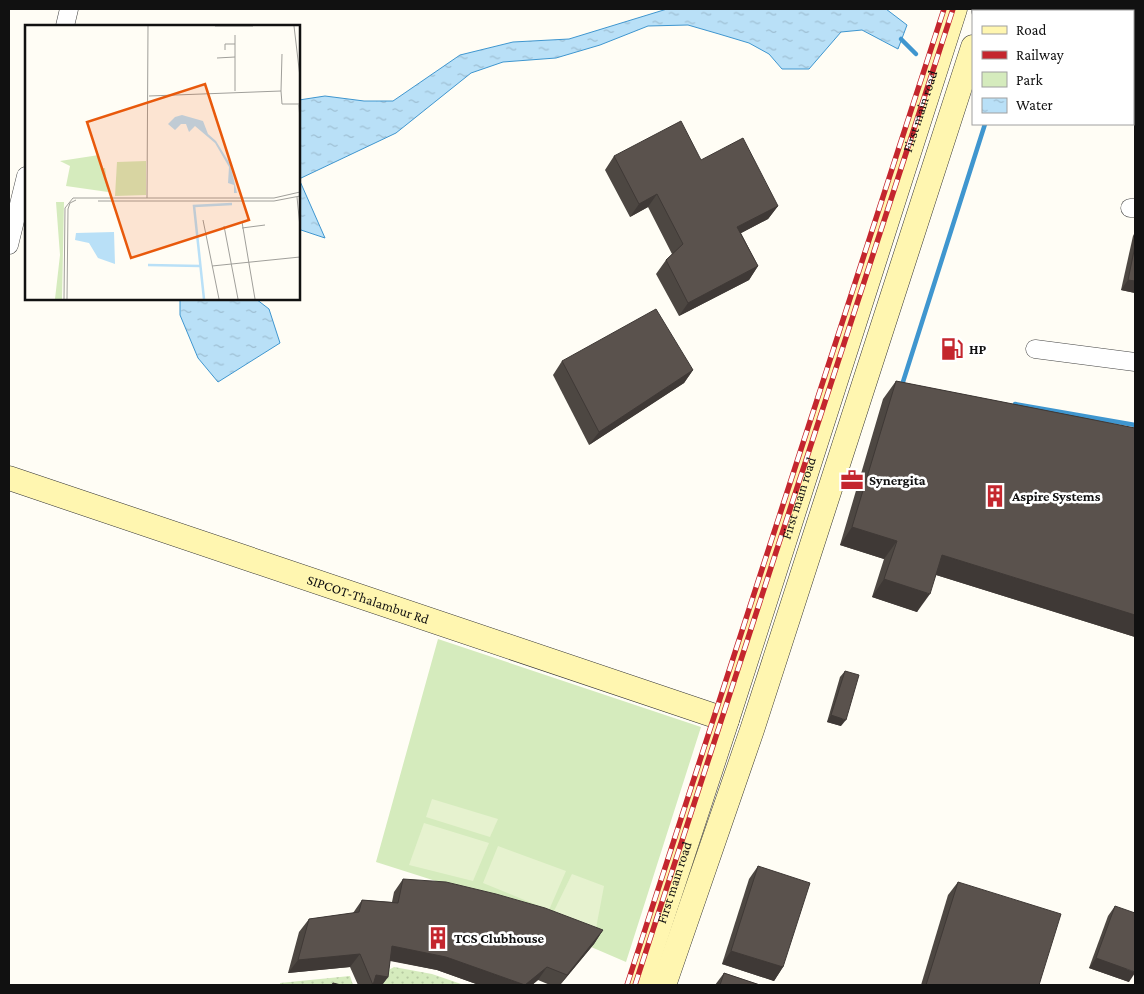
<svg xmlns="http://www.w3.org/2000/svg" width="1144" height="994" viewBox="0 0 1144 994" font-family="'Crimson Pro',serif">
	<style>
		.grass { fill: url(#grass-dots) }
		.park { fill: #d5ebbd }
		.pitch { fill: #e6f2cf }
		.water { fill: url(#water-ripples); stroke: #3f96cf }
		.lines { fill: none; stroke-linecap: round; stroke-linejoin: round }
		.stream { stroke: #3f96cf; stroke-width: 4.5 }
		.street-casing { stroke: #444; stroke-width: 19 }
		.secondary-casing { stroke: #333; stroke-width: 25 }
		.street { stroke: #fff; stroke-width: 18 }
		.secondary { stroke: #fff6b0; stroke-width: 24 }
		.rail-casing { stroke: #c4262e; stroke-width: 5.5 }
		.rail { stroke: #fff; stroke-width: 4; stroke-dasharray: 11; stroke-linecap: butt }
		.wall { fill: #4d4742 }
		.shaded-wall { fill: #3f3936 }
		.building { fill: #5a524d; stroke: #3f3936 }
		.labels { text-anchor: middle; stroke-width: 5; stroke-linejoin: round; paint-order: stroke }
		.street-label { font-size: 14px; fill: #111; stroke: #fff }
		.poi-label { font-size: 14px; font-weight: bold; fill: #111; stroke: #fff; text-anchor: start }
		.inset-river { fill: none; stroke: #b9e0f7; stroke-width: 2.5 }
		.inset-road { fill: none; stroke: #a09f9a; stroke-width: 1 }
		.view { fill: #e8590c; fill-opacity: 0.15; stroke: #e8590c; stroke-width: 2.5 }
		.inset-edge { fill: none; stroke: #111; stroke-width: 2.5 }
	</style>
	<defs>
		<pattern id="grass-dots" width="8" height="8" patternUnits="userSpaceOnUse" patternTransform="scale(1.25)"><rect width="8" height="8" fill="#d5ebbd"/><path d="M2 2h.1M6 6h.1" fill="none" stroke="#b6c8a1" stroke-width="1.8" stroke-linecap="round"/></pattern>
		<pattern id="water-ripples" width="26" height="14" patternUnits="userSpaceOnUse" patternTransform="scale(1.25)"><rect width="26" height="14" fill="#b9e0f7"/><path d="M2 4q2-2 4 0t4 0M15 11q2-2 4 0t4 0" fill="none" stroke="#9ebfd3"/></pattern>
	</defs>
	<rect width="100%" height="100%" fill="#fffdf5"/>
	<g class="grass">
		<polygon points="394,967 432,974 464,985 383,985 383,973"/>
		<polygon points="350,976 353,985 280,985 280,983"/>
	</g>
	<polygon class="park" points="438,639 701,727 626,962 442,883 376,862"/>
	<g class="pitch">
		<polygon points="432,799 498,819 490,837 426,817"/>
		<polygon points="424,823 489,843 473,881 409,865"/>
		<polygon points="498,846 566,871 549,910 483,883"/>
		<polygon points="572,874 604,886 594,939 554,911"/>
	</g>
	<g class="water">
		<polygon points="667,9 886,9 907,25 898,49 862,30 841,32 809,69 782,69 769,54 749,43 719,34 688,25 648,26 600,45 556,58 503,62 471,73 396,133 299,179 325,238 301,230 299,231 299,100 325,96 364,101 393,101 460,55 513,42 569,39"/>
		<polygon points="180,299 256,299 269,309 280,343 218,382 198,358 180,315"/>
	</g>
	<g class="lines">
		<g class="stream">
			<polyline points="901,39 916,54"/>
			<polyline points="904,386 902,385 985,124"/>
			<polyline points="1015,404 1135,425"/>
			<polyline points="721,696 754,598"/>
		</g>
		<defs>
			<g id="street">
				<polyline points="65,26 69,9"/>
				<polyline points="1130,208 1135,208"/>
				<polyline points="9,245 26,176"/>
				<polyline points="1035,349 1135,362"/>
			</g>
			<g id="secondary">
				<polyline points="984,11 985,9"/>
				<path id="s1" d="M9,478l718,242"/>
				<path id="s2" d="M640,985l87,-265 228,-711"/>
				<polyline points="664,985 752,730 973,47"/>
			</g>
		</defs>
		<use href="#street" class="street-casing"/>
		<use href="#secondary" class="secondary-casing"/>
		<use href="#street" class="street"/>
		<use href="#secondary" class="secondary"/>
		<defs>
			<g id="rail">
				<polyline points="627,985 944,9"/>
				<path id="s3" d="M635,985l318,-976"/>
			</g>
		</defs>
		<use href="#rail" class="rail-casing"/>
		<use href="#rail" class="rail"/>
	</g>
	<g class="wall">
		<polygon points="614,156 701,160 778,206 768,219 741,233 758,266 749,280 679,316 656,274 666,260 672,254 648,207 630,217 605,170"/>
		<polygon points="1135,232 1135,293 1121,290 1133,236"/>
		<polygon points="562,361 693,370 684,383 589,445 553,375"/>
		<polygon points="896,381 1135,428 1135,637 936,575 917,612 872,597 884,559 840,545 883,399"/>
		<polygon points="845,671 841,726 827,722 840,677"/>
		<polygon points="758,866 783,967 774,981 722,964 749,879"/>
		<polygon points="403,879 603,930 594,944 560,985 550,985 538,980 532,985 479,985 437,970 390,961 388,977 382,985 358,985 350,967 288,973 299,932 309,919 353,913 362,900 392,902 394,892"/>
		<polygon points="958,882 1039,985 921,985 948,895"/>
		<polygon points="1115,906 1129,982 1089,968 1108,916"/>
		<polygon points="724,973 760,985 715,985"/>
	</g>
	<g class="shaded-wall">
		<polygon points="1133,43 1135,44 1135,52 1133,51"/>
		<polygon points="657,194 648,207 630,217 639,204"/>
		<polygon points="778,206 768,219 728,240 737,227"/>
		<polygon points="758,266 749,280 679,316 688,303"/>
		<polygon points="1128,280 1135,281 1135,293 1121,290"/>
		<polygon points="693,370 684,383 589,445 599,432"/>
		<polygon points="852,527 897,541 884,559 840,545"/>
		<polygon points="942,555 1135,615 1135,637 930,573"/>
		<polygon points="884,579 930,594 917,612 872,597"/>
		<polygon points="831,715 846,720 841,726 827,722"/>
		<polygon points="603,930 594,944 560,985 567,975"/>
		<polygon points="392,946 446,957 525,985 479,985 437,970 383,959"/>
		<polygon points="731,951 783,967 774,981 722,964"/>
		<polygon points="360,954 350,967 288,973 298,960"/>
		<polygon points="1096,958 1135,972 1135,973 1129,982 1089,968"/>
		<polygon points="547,967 538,980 532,985 525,985"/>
		<polygon points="376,975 388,977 382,985 372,985"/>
	</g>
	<g class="building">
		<polygon points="1122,9 1124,9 1135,12 1135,44 1133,43 1133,11 1121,11"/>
		<polygon points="681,121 701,160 743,138 778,206 737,227 758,266 688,303 666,260 683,244 657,194 639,204 614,156"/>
		<polygon points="1135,246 1135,281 1128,280"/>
		<polygon points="656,309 693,370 599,432 562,361"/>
		<polygon points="896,381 1135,428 1135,615 942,555 930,594 884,579 897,541 852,527"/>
		<polygon points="845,671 859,675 846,720 831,715"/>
		<polygon points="758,866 810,883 783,967 731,951"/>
		<polygon points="403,879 446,882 496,894 545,908 603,930 567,975 547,967 525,985 446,957 392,946 388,977 376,975 373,985 360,954 298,960 309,919 359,912 362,900 398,903"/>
		<polygon points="958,882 1061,914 1039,985 926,985"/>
		<polygon points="1115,906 1135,913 1135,972 1096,958"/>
		<polygon points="724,973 760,985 720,985"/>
		<polygon points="333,983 341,985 332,985"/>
	</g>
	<defs>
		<symbol id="fuel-bare" viewBox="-9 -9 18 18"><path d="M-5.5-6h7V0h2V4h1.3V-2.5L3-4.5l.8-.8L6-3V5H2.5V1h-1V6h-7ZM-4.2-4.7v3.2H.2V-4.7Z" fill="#c4262e" stroke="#fff" stroke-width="2.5" paint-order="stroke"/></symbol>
		<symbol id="office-bare" viewBox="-9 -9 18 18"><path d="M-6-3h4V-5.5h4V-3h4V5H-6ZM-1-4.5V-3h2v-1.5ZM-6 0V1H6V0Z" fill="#c4262e" stroke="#fff" stroke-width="2.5" paint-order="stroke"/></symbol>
		<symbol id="building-bare" viewBox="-9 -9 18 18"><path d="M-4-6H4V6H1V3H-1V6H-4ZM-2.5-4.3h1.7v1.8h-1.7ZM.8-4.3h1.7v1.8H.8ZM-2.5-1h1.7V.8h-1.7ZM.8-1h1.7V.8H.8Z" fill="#c4262e" stroke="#fff" stroke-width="2.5" paint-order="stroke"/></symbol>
	</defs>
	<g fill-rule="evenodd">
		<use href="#fuel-bare" x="936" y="333" width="32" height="32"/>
		<use href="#office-bare" x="836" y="464" width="32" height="32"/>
		<use href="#building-bare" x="979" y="480" width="32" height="32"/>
		<use href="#building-bare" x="422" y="922" width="32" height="32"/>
	</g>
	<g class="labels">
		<g class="street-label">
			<text dy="5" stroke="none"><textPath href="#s3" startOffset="919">First main road</textPath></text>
			<text dy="5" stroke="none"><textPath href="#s2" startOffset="512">First main road</textPath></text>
			<text dy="5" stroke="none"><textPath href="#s1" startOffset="379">SIPCOT-Thalambur Rd</textPath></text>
			<text dy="5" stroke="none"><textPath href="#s2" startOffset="108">First main road</textPath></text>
		</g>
		<g class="poi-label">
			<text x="969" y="354">HP</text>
			<text x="869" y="485">Synergita</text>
			<text x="1012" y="501">Aspire Systems</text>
			<text x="454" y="943">TCS Clubhouse</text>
		</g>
	</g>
	<g transform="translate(25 25)">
		<rect width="275" height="275" fill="#fffdf5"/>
		<path d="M74,130l2,13h4l3,24 -42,-6 4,-20 -10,-5zM31,177h8l-2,97h-7l5,-44z" fill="#d5ebbd"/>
		<path d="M121,136v34l-31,1 2,-34z" fill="#d5ebbd"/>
		<path d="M157,90l21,6 5,13 8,7 14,23 7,29h-3v-8l-6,-2 1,-16 -14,-24 -20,-17 -6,6 -3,-8h-5l-6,6 -7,-6 7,-7zM89,207l1,32 -17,-6 -9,-15 -14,-3 1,-7z" fill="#b9e0f7"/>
		<path class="inset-river" d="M123,240l52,1M179,274l-10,-93 38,-2"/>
		<path class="inset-road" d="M190,1h38M269,1l6,51M210,10v56M200,25v-6h10M192,33l18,-1M256,66l1,-37M124,71l132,-5 1,13h18M274,80l1,16M272,172l3,30M122,173l1,-172M73,176h176l26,-5M178,195l16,79M217,197l13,77M199,201l14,73M217,203l23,-3M187,241l88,-9M39,274l1,-91 8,-10h201l26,-6M42,274l1,-90 2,-6 6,-3"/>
		<path class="view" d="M180,59l44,136 -118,38 -44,-136z"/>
		<rect width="275" height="275" class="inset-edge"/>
	</g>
	<rect width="1144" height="994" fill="none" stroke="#111111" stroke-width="20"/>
	<rect x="972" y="10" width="162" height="115" fill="#ffffff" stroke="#a0a0a0"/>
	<rect x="982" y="26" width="25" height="8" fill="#fff6b0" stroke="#a0a0a0"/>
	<text x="1016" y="35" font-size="15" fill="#111111">Road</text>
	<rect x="982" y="51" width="25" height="8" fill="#c4262e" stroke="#a0a0a0"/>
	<text x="1016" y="60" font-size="15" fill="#111111">Railway</text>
	<rect x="982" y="72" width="25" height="15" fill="#d5ebbd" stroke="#a0a0a0"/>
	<text x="1016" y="85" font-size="15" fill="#111111">Park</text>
	<rect x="982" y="98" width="25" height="15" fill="url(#water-ripples)" stroke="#a0a0a0"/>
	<text x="1016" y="110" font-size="15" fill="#111111">Water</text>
</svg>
